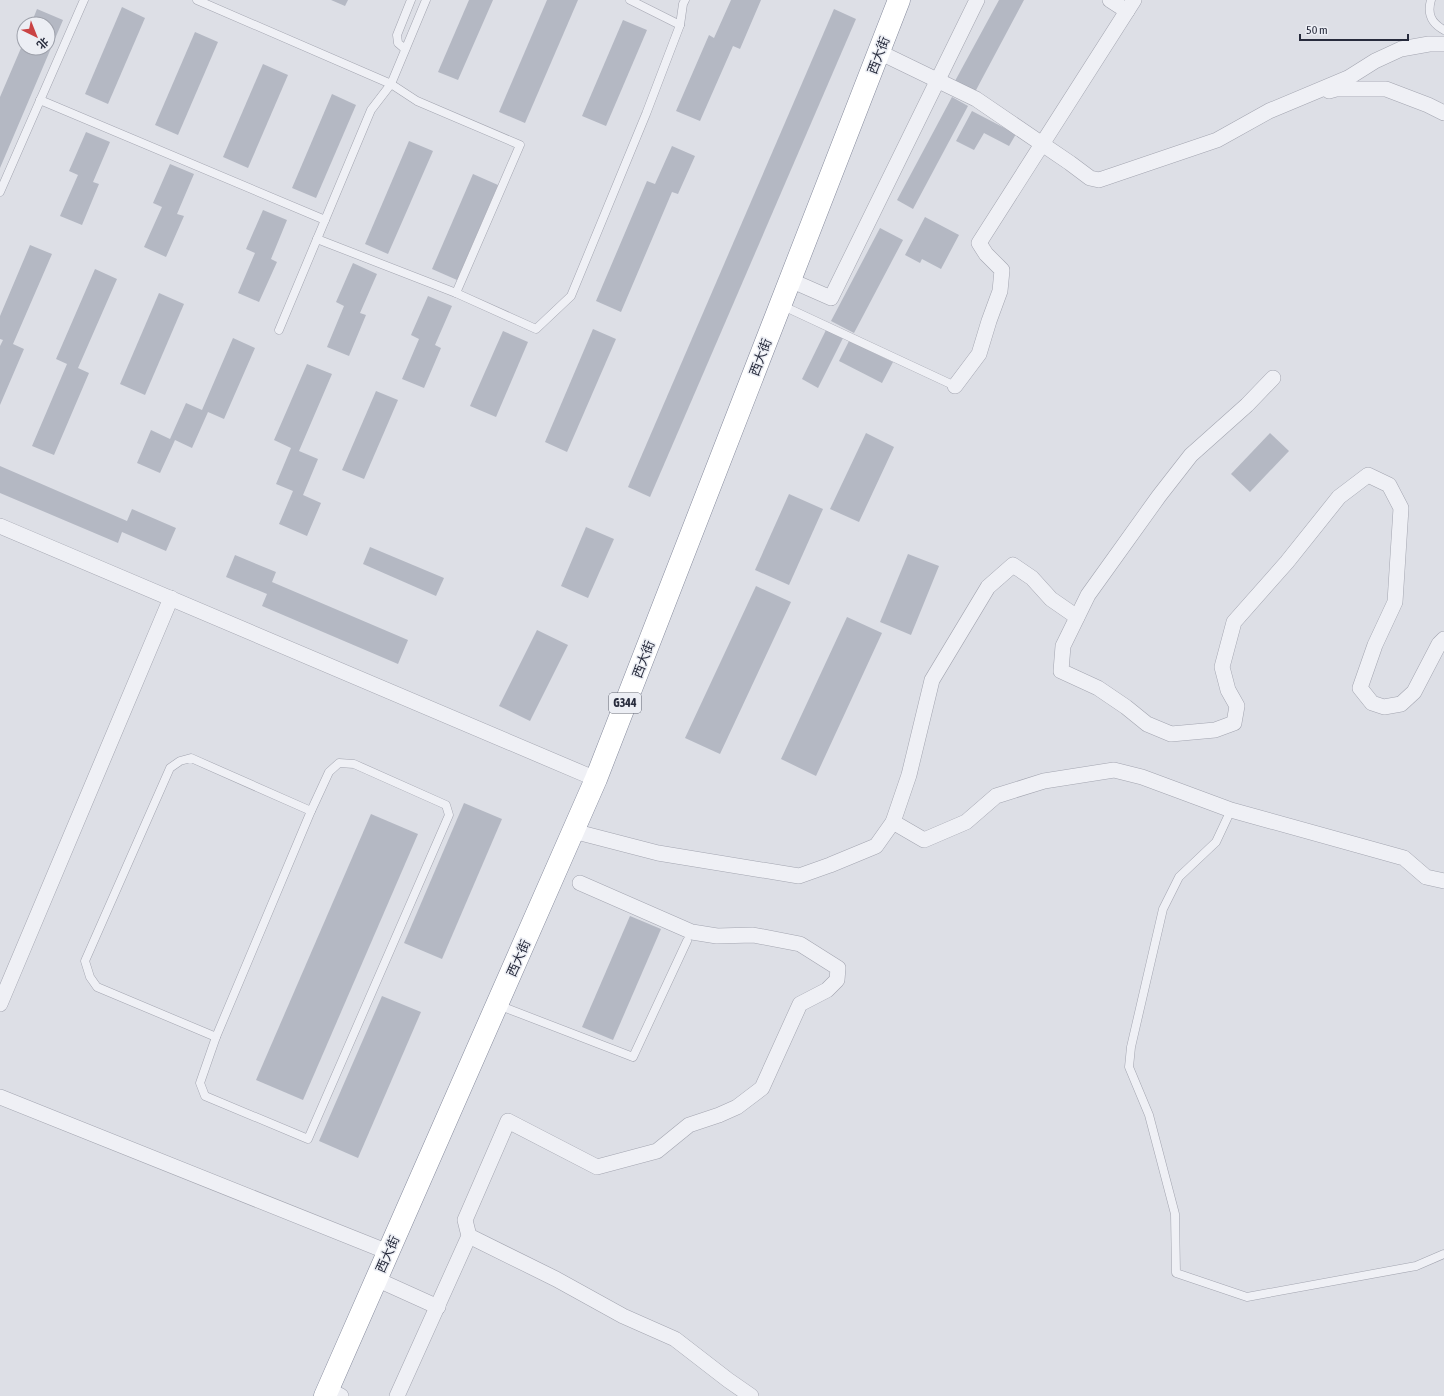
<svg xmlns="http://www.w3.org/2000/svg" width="1444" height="1396" viewBox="0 0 1444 1396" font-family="'Asap Condensed','Noto Sans SC',sans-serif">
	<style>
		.building { fill: #b4b8c3 }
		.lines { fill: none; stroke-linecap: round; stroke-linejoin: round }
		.service-casing { stroke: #a3a5b0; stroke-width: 9 }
		.minor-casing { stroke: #a3a5b0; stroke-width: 16 }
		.trunk-casing { stroke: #858a9c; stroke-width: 23 }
		.service { stroke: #eff0f5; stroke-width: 8 }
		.minor { stroke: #eff0f5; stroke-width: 15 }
		.trunk { stroke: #fff; stroke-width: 22 }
		.labels { text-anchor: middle; stroke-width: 3; stroke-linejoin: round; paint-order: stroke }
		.shield { fill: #eceef4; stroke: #626673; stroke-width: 1 }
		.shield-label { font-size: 12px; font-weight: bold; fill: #272b3c }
		.street-label { font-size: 13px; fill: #272b3c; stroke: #eceef4 }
	</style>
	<rect width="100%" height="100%" fill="#dddfe6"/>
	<g class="building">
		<polygon points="331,0 348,0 345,6"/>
		<polygon points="469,0 493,0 458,80 438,72"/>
		<polygon points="547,0 578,0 525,123 499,112"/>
		<polygon points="731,0 761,0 740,49 733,46 700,121 676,111 709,35 714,38"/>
		<polygon points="999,0 1024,0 975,92 955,81"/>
		<polygon points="122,7 145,18 108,104 85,94"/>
		<polygon points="37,9 63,20 0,168 0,97 24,41 24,48 48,48 48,24 31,24"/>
		<polygon points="834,9 856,19 650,497 628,487"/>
		<polygon points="623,20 647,30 606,126 582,116"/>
		<polygon points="195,32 218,42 178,135 155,125"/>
		<polygon points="263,64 288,75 248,168 223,157"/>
		<polygon points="332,94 356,105 316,198 292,188"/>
		<polygon points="952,97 968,106 913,209 897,200"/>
		<polygon points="972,111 1016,134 1009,146 984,133 974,150 956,141"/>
		<polygon points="86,132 110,142 93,182 99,184 82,225 60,216 78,175 69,171"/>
		<polygon points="409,141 433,151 388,254 365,244"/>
		<polygon points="672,146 695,156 678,194 672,192 621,312 596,301 647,181 655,184"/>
		<polygon points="170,164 194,174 177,214 184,216 166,257 144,247 162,207 153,203"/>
		<polygon points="473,174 498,185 457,280 432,269"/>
		<polygon points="263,210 287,220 271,259 277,262 259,302 238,293 255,253 246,249"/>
		<polygon points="925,217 959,235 941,269 922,259 920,263 905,255"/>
		<polygon points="880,228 903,240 854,333 831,321"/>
		<polygon points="30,245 52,254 13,344 24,349 0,405 0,346 3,340 0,339 0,316"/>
		<polygon points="353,263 377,274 360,313 366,315 349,356 327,347 344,306 336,302"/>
		<polygon points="95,269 117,279 78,368 89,373 54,455 32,446 67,364 56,359"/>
		<polygon points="159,293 184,304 145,395 120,384"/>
		<polygon points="428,296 452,306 435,345 441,348 424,388 402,379 419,339 411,335"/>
		<polygon points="593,329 616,339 567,452 545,442"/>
		<polygon points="826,330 843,338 818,388 802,379"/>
		<polygon points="503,331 528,342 496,417 470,406"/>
		<polygon points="233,338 255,348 224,419 208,412 192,448 175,440 160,473 137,463 151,430 170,439 186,403 202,410"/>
		<polygon points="849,341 893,362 882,383 839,361"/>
		<polygon points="307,364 332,374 299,451 318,459 303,495 321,503 307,536 279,524 293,491 276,484 291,448 274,440"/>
		<polygon points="376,391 398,400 364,479 342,470"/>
		<polygon points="866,433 894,447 859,522 830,509"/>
		<polygon points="1270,433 1289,451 1250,492 1231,474"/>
		<polygon points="0,466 127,521 132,509 176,528 166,551 122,532 118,543 0,493"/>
		<polygon points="789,494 823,509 789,585 755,570"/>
		<polygon points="586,527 614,539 588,598 561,586"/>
		<polygon points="370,547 444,578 436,596 363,564"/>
		<polygon points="908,554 939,566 911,635 880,622"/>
		<polygon points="235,555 276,572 272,582 408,640 398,664 262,606 267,594 226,577"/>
		<polygon points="756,586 791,602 720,754 685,738"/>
		<polygon points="847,617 882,633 816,776 781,759"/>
		<polygon points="537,630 568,645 530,721 499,706"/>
		<polygon points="464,803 502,819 442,959 404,943"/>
		<polygon points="371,814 418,834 303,1100 256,1080"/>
		<polygon points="630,916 661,929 613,1040 582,1027"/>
		<polygon points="382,996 421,1012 358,1158 319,1141"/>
	</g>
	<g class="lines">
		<defs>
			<g id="service">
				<polyline points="197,0 391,84 417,101 520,145 456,293 536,329 571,296 646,114 680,25 683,4 685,0"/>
				<polyline points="630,0 680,25"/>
				<path d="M1431,0c-4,14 0,23 13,30"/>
				<polyline points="405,49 398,43 397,35 411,0"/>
				<polyline points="40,100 325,220"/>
				<polyline points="0,192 84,0"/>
				<polyline points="317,239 456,293"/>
				<polyline points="781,305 955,386"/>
				<polyline points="279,330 371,110 391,84 426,0"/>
				<polygon points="339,763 354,764 446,805 449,815 308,1139 205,1096 200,1083 216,1037 311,811 329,772"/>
				<polyline points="1231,810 1216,842 1179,877 1163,909 1131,1047 1129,1067 1149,1115 1175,1214 1176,1273 1247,1297 1416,1266 1444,1254"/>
				<polyline points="498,1005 633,1057 687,941"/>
				<polyline points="216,1037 97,987 90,977 85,961 170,768 180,761 191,758 311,811"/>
			</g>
			<g id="minor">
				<polyline points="1110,0 1127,11"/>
				<polyline points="879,52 976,99 1070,163 1090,178 1099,180 1217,140 1269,111 1348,78 1375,61 1401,49 1429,44 1444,44"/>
				<polyline points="1329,91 1336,89 1386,89 1428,105 1444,113"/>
				<polyline points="790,280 831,298 977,0"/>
				<polyline points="1273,378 1247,405 1191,455 1159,496 1088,595 1063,646 1061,671 1098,688 1126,707 1147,724 1171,734 1215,730 1234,723 1237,706 1228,690 1222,667 1234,622 1287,562 1339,497 1368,475 1389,485 1401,508 1395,602 1375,645 1360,688 1372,703 1384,707 1401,704 1414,692 1439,644 1444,639"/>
				<polyline points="955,386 979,354 989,321 1000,291 1002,270 986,254 979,243 1134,0"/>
				<polyline points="0,526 596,779"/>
				<polyline points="893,822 924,840 966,822 996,796 1044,781 1114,770 1142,777 1231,810 1404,858 1426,877 1444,881"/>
				<polyline points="573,831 658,853 799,876 830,865 876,846 893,822 909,775 932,680 988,587 1013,565 1032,578 1051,599 1077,617"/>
				<polyline points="0,1004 171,598"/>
				<polyline points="0,1097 388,1252"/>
				<polyline points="469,1236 556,1279 623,1316 675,1339 728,1380 751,1396"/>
				<polyline points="376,1279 438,1307"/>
				<polyline points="328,1389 341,1396"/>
				<polyline points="397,1396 469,1236 465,1220 508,1121 597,1167 657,1151 689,1125 719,1115 737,1107 762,1088 800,1004 827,990 837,980 838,968 800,944 753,935 717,936 692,932 580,883"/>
			</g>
			<polyline id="trunk" points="325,1396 596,779 899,0"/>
		</defs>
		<use href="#service" class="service-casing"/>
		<use href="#minor" class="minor-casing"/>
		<use href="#trunk" class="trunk-casing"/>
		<use href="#service" class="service"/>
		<use href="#minor" class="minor"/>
		<use href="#trunk" class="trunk"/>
	</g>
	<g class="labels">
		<rect class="shield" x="609" y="693" width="32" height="20" rx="3"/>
		<g class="shield-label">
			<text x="625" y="707">G344</text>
		</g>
		<g class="street-label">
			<text transform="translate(878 55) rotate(-69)" y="5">西大街</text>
			<text transform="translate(760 357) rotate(-69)" y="5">西大街</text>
			<text transform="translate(643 659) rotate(-69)" y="5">西大街</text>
			<text transform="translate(518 958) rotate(-66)" y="5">西大街</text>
			<text transform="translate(387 1254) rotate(-66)" y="5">西大街</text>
		</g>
	</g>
	<g transform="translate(36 36) rotate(137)"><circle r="19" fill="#eceef4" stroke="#9da0aa"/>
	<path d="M0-3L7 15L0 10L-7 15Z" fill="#ca4344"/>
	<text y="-6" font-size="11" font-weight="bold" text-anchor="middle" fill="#272b3c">北</text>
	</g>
	<path d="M1300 34v6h108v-6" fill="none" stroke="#272b3c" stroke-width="2"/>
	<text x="1306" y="34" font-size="12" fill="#272b3c" stroke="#eceef4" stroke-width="3" paint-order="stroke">50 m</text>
</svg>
